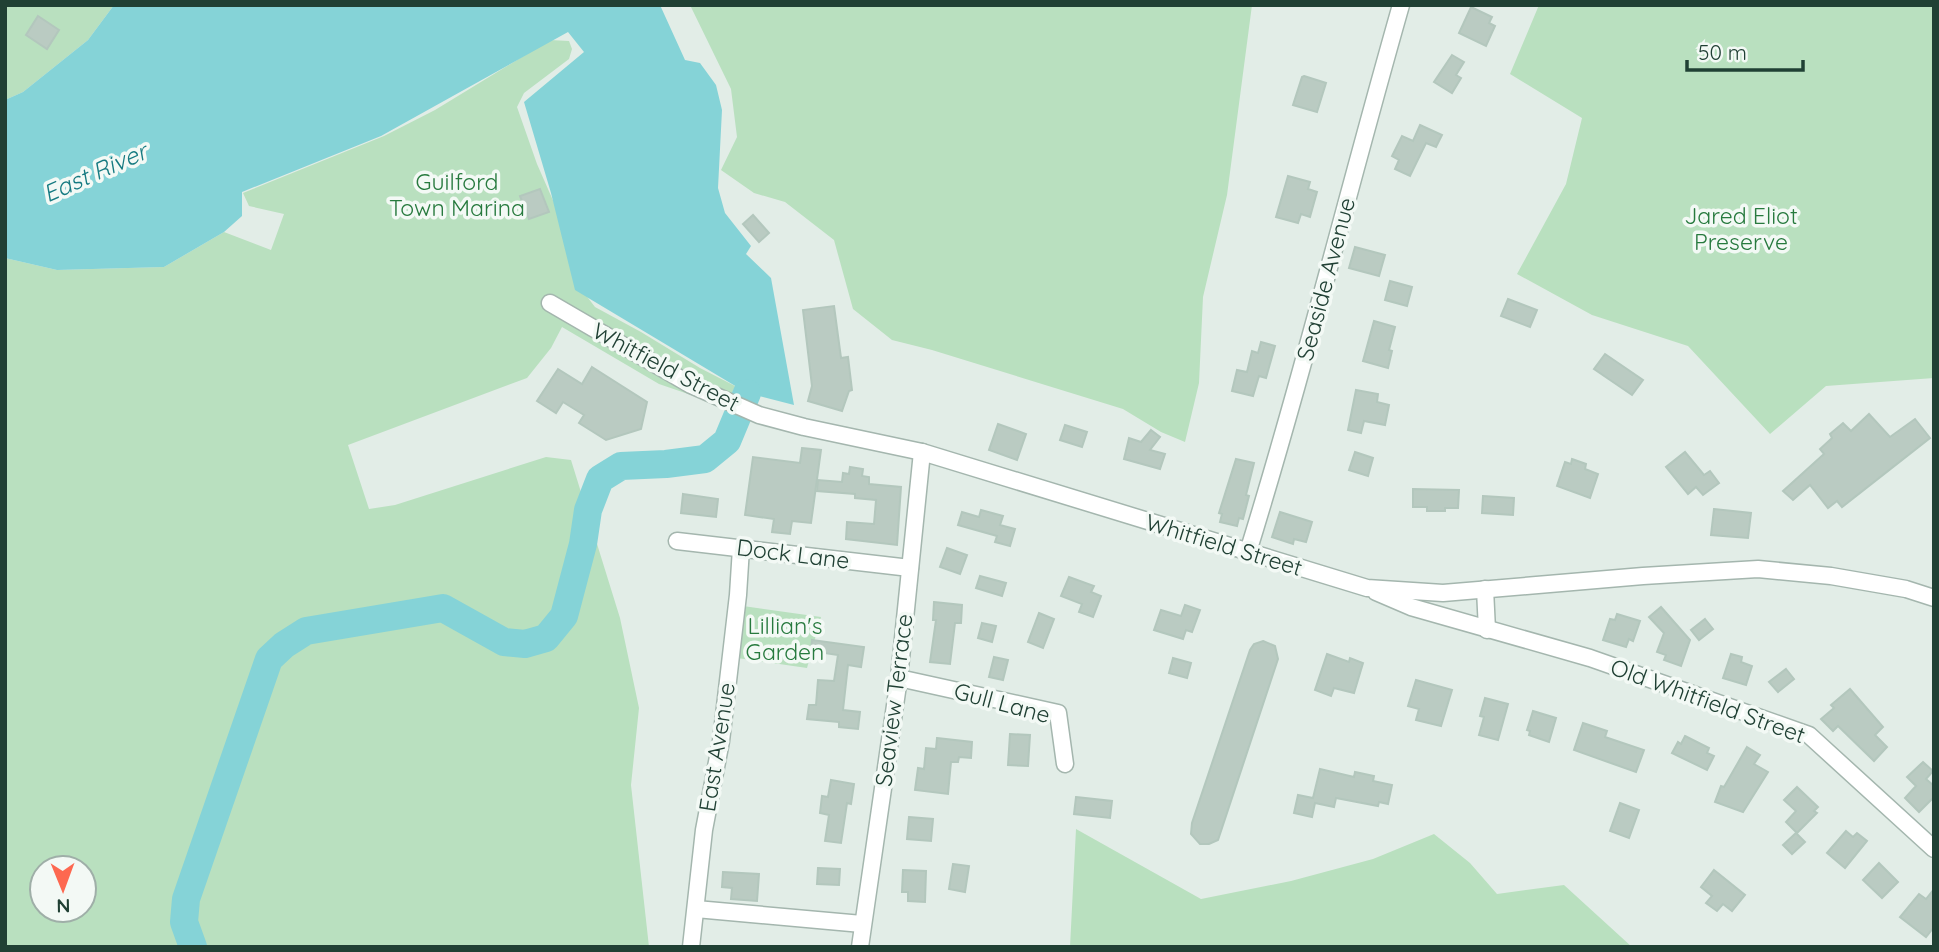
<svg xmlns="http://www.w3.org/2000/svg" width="1939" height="952" viewBox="0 0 1939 952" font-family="Quicksand,sans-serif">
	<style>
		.green { fill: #b9e0bf; fill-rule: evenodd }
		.water { fill: #85d3d7 }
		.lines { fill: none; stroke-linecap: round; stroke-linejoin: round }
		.river { stroke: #85d3d7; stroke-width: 28 }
		.building { fill: #bacbc2; stroke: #b3c7bd; stroke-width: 2 }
		.street-casing { stroke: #a4b6ae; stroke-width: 19 }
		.street { stroke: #fff; stroke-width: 16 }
		.labels { text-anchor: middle; stroke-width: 7; stroke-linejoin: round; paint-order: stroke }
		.park-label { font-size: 23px; fill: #277a3e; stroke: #f3f9f5 }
		.street-label { font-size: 23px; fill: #204034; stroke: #f3f9f5 }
		.water-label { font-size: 24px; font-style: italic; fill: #157a81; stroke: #f3f9f5 }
	</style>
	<rect width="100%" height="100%" fill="#e2ede7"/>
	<g class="green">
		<polygon points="5,5 114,5 88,40 23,92 5,100"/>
		<polygon points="690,5 1252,5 1227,195 1203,297 1199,383 1185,442 1161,432 1123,409 932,350 892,340 853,309 834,240 785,202 754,193 721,170 737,137 731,89"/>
		<polygon points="1539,5 1934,5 1934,378 1826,386 1770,434 1688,346 1592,315 1517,274 1566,184 1582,118 1510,74"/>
		<path d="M550,40l19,1 3,8 -3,10 -45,34 -7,14 20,57 40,91 8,39 10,13 46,25 59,36 35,18 -9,21 -67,-23 -97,-57 -11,21 -24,30 -179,67 21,64 26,-4 151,-48 25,3 49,158 19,90 -8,77 18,162h-644v-689l52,12 107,-3 60,-35 47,18 13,-36 -35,-8 -6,-13 141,-57 51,-26zM42,868h42v42h-42z"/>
		<polygon points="743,606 821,617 807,668 737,658"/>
		<polygon points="1076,829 1201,899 1291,881 1373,859 1434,834 1470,863 1497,894 1564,885 1632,947 1070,947"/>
	</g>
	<polygon class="water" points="114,5 660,5 685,60 700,63 716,85 722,110 718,188 725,213 751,246 746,254 771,278 794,405 747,393 575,290 551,193 524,102 584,52 568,32 381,136 242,192 242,216 224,232 164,267 57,270 5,258 5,100 23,92 88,40"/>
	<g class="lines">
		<polyline class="river" points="193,947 184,922 186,899 269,659 284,645 306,631 443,608 504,642 525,644 546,638 564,616 583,544 588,510 600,479 621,466 666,464 705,459 727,441 747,393"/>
	</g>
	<g class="building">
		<polygon points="1471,7 1492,17 1489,23 1495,26 1486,46 1459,33"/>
		<polygon points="38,16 59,30 47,49 26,35"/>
		<polygon points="1452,55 1464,62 1456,75 1461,78 1452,93 1434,82"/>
		<polygon points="1304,76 1326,83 1317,112 1293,105 1302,77"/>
		<polygon points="1420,125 1442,135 1436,147 1426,143 1410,176 1395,169 1399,160 1392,156 1402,136 1413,141"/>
		<polygon points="1288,176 1310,182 1308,189 1317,192 1310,217 1301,214 1298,223 1276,217"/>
		<polygon points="540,189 549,212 529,219 520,196"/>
		<polygon points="753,215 769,233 759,242 743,224"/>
		<polygon points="1355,247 1385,255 1379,276 1349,268"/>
		<polygon points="1390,281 1412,287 1407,306 1385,300"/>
		<polygon points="1508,299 1537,310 1530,327 1501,316"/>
		<polygon points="834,306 841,358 848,357 852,390 849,391 842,411 808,401 812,386 803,310"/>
		<polygon points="1374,321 1395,327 1389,350 1392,351 1388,368 1363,361"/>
		<polygon points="1261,342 1275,346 1266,378 1259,376 1253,396 1232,391 1237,370 1247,372 1252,351 1258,353"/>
		<polygon points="1605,354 1643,380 1632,395 1594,369"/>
		<polygon points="592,367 647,402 641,429 606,440 579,423 584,415 563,402 556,413 537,401 558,369 582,384"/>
		<polygon points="1356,390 1378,394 1377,402 1389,405 1385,425 1364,421 1361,433 1348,430"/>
		<polygon points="1869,414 1890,437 1915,419 1930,438 1842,507 1837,501 1828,508 1810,485 1793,500 1783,491 1824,454 1820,449 1832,438 1830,434 1843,423 1851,431"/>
		<polygon points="998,424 1026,434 1017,460 989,450"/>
		<polygon points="1065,425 1087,432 1082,447 1060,440"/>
		<polygon points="1151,430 1160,437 1150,450 1165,454 1160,469 1124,459 1129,438 1141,442"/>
		<polygon points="802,448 821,450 811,523 792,521 790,534 772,532 774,519 745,515 753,457 800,463"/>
		<polygon points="1355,452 1373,458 1368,476 1349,470"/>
		<polygon points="1685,452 1704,475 1710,471 1719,483 1703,495 1696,487 1688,494 1666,467"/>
		<polygon points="1236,459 1254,463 1246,495 1249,496 1243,519 1239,518 1237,526 1220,522 1222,514 1219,513"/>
		<polygon points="1572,459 1586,464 1585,469 1598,474 1590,498 1557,486 1565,462 1571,464"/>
		<polygon points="850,467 863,469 862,476 869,477 869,484 901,487 897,545 846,539 847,522 874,524 876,500 855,498 855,494 817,491 818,480 842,482 843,473 849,474"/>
		<polygon points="1413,489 1459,490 1458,508 1445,508 1445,511 1427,511 1427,507 1413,507"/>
		<polygon points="683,494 718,499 716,517 681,513"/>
		<polygon points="1483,496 1514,498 1513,515 1482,513"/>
		<polygon points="1714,509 1751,513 1748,538 1711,535"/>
		<polygon points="981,510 1003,516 1000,525 1015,529 1010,546 995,542 997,536 958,525 962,512 979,517"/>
		<polygon points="1280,512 1312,522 1306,542 1294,539 1293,544 1272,537"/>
		<polygon points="947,548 967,555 960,574 940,567"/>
		<polygon points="980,576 1006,583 1002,596 976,588"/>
		<polygon points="1069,577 1094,586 1091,592 1101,596 1093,617 1079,612 1082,604 1061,596"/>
		<polygon points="934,602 962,605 961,623 955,623 950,664 930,662 936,620 933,620"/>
		<polygon points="1185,605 1200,610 1192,632 1186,630 1183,639 1154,630 1161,610 1181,616"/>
		<polygon points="1661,607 1690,640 1681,666 1664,660 1666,655 1657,652 1664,633 1649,617"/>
		<polygon points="1039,613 1054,619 1043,648 1028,642"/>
		<polygon points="1617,614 1640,621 1633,641 1629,639 1626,647 1603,640 1610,619 1615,620"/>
		<polygon points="1705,619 1713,629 1699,640 1691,630"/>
		<polygon points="982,623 996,626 992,642 978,638"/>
		<polygon points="812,640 864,647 861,667 848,665 843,710 860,712 858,729 839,727 839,722 807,719 809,705 816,705 818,680 834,681 838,655 811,651"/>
		<polygon points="1263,641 1275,646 1278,659 1218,840 1209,844 1200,844 1191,834 1192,823 1250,650 1254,644"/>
		<polygon points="1327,654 1349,662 1350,658 1363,663 1354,693 1334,688 1331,696 1315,690"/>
		<polygon points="1731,654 1742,657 1741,662 1752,666 1746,685 1723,678"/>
		<polygon points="994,657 1008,660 1003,680 989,677"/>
		<polygon points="1173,658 1191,663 1187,678 1169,673"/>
		<polygon points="1786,669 1794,679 1778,692 1769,682"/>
		<polygon points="1416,680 1452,690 1441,726 1416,720 1419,709 1408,706"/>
		<polygon points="1850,689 1883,727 1875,735 1887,747 1874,761 1838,726 1833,731 1821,719 1834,708 1831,705"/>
		<polygon points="1485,698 1508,704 1498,740 1479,735 1484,717 1480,716"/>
		<polygon points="1533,711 1556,718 1549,742 1529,735 1530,731 1527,730"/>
		<polygon points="1583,723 1607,731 1605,737 1644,750 1636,772 1574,750"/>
		<polygon points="1010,734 1030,735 1028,766 1008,765"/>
		<polygon points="1685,736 1709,748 1707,753 1714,756 1707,770 1672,753 1678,742 1681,744"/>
		<polygon points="937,738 972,742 971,758 959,757 958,762 951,762 948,794 915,790 918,768 924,769 926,748 936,749"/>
		<polygon points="1747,747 1760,755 1754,764 1768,772 1743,812 1715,802 1721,786 1724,787"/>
		<polygon points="1923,762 1933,771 1926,779 1934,786 1934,797 1919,812 1905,798 1916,786 1907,777"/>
		<polygon points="1320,769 1354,777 1355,772 1374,776 1373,781 1392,785 1388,804 1379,802 1378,806 1336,798 1334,807 1315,803 1312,817 1294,813 1298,795 1313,798"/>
		<polygon points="831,780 854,784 851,804 847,803 841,843 825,841 829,815 820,813 822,796 828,797"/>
		<polygon points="1797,787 1818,807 1814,811 1817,813 1797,833 1786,822 1796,811 1784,800"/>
		<polygon points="1076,797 1112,801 1110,818 1074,814"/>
		<polygon points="1620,803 1639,810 1629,838 1610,831"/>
		<polygon points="909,817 933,819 931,841 907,839"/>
		<polygon points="1846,831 1853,837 1857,833 1867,841 1845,868 1827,853"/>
		<polygon points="1796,833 1805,842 1792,854 1783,845"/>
		<polygon points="1879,863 1898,882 1882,898 1863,880"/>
		<polygon points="953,864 969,866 965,892 949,889"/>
		<polygon points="818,868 840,869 839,885 817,884"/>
		<polygon points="903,870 926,871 925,902 908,901 908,892 902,892"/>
		<polygon points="1714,870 1745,895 1732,911 1723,904 1717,911 1706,903 1712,896 1701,887"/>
		<polygon points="723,872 759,874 757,901 731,899 732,888 722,887"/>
		<polygon points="1934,889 1934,927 1926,937 1900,917 1919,894 1926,899"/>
	</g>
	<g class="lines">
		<defs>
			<g id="street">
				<polyline points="550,303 691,385 759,415 804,427 922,452 1367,588 1443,593 1643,576 1758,569 1831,576 1906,589 1934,598"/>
				<polyline points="677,541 910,568"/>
				<path d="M1248,552c56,-181 101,-365 153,-547"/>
				<polyline points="1485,589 1487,630"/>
				<polyline points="1376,592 1411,607 1590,658 1809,735 1934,849"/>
				<polyline points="899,678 1058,713 1065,764"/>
				<polyline points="696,909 862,924"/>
				<polyline points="691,947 704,830 721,741 738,595 741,548"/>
				<polyline points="860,947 899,678 922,452"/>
			</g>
		</defs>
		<use href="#street" class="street-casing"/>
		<use href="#street" class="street"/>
	</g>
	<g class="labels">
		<g class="park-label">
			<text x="457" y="190">Guilford<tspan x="457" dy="26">Town Marina</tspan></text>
			<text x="1741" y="224">Jared Eliot<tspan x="1741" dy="26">Preserve</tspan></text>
			<text x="785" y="634">Lillian's<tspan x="785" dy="26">Garden</tspan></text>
		</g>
		<g class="street-label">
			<text transform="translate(1326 279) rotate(-75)" y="8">Seaside Avenue</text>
			<text transform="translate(666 367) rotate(28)" y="8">Whitfield Street</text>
			<text transform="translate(1224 545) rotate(17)" y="8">Whitfield Street</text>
			<text transform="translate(793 554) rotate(7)" y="8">Dock Lane</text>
			<text transform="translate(894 700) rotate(-83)" y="8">Seaview Terrace</text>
			<text transform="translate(1708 701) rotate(20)" y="8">Old Whitfield Street</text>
			<text transform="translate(1002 703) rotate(15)" y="8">Gull Lane</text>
			<text transform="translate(717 747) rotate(-81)" y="8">East Avenue</text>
		</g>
		<g class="water-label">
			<text transform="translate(95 173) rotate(-24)" y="8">East River</text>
		</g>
	</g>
	<rect width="1939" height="952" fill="none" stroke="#204034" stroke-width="14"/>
	<g transform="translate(63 889) rotate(179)"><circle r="33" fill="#f3f9f5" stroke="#9fafa8" stroke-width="2"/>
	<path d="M0-5L12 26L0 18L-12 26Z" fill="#fd6850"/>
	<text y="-10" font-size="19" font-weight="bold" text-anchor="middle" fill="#204034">N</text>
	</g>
	<path d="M1687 60v10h116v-10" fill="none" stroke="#204034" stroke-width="3.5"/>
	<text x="1698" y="60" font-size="21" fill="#204034" stroke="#f3f9f5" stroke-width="5" paint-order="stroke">50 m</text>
</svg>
